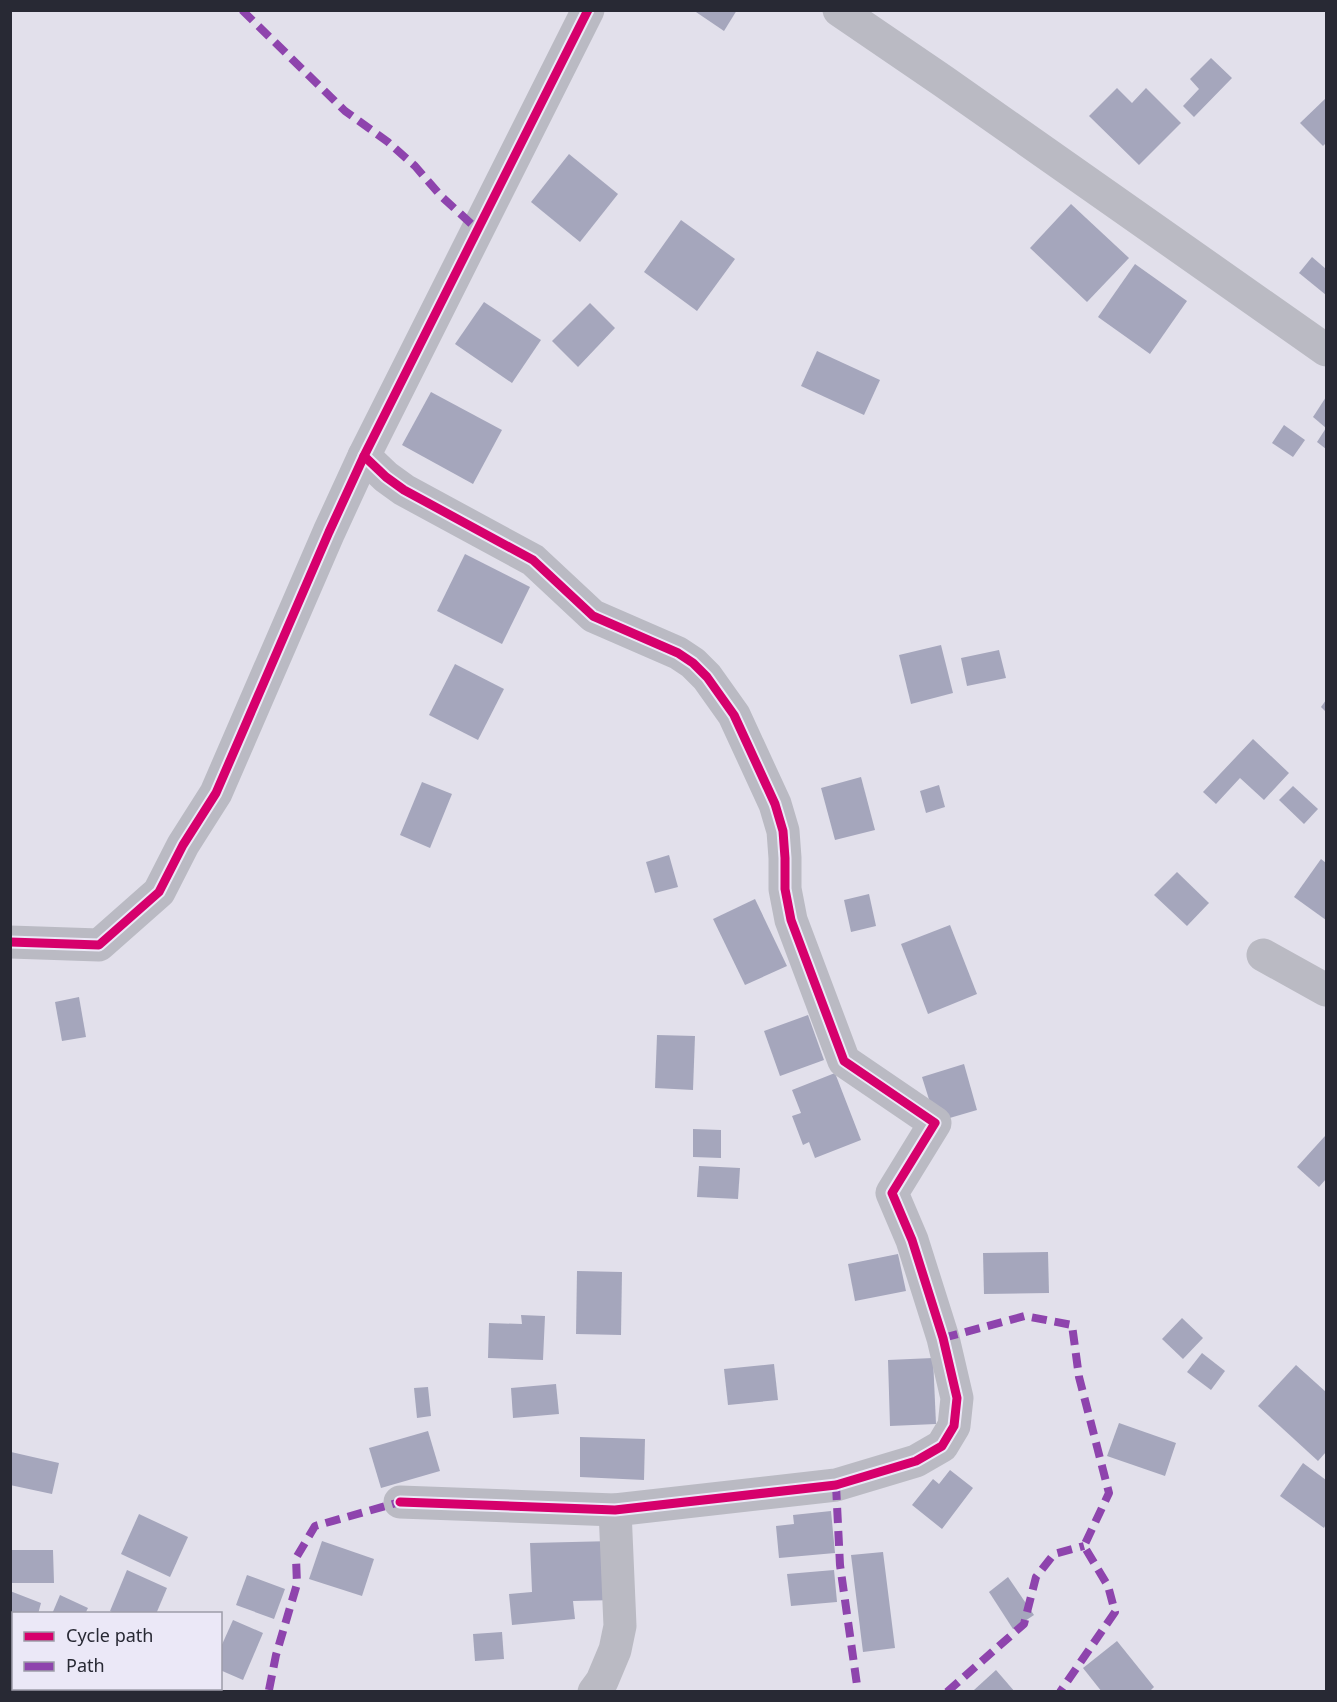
<svg xmlns="http://www.w3.org/2000/svg" width="1337" height="1702" viewBox="0 0 1337 1702" font-family="'Noto Sans',sans-serif">
	<style>
		.building { fill: #a5a6bc }
		.lines { fill: none; stroke-linecap: round; stroke-linejoin: round }
		.street { stroke: #babac3; stroke-width: 33 }
		.quiet { stroke: #8e44ad; stroke-width: 8; stroke-dasharray: 15 8; stroke-linecap: butt }
		.cycleway-casing { stroke: #ebe8f7; stroke-width: 13 }
		.cycleway { stroke: #d6006c; stroke-width: 9 }
	</style>
	<rect width="100%" height="100%" fill="#e2e0eb"/>
	<g class="building">
		<polygon points="693,10 737,10 724,31"/>
		<polygon points="1211,58 1232,78 1194,117 1183,106 1199,89 1190,79"/>
		<polygon points="1117,88 1132,103 1146,88 1181,123 1139,165 1089,116"/>
		<polygon points="1326,98 1326,143 1323,146 1300,123"/>
		<polygon points="569,154 618,194 580,242 531,202"/>
		<polygon points="1071,204 1129,258 1087,302 1030,248"/>
		<polygon points="681,220 735,259 697,311 644,272"/>
		<polygon points="1312,257 1326,269 1326,295 1299,273"/>
		<polygon points="1135,264 1187,301 1150,354 1098,317"/>
		<polygon points="484,302 541,340 512,383 455,344"/>
		<polygon points="590,303 615,328 578,367 552,341"/>
		<polygon points="817,351 880,380 864,415 801,386"/>
		<polygon points="431,392 502,430 473,484 402,445"/>
		<polygon points="1326,397 1326,428 1313,417"/>
		<polygon points="1284,425 1305,440 1293,457 1272,443"/>
		<polygon points="1326,428 1326,449 1317,442"/>
		<polygon points="465,554 530,587 502,644 437,611"/>
		<polygon points="941,645 953,693 911,704 899,655"/>
		<polygon points="999,650 1006,678 967,686 961,658"/>
		<polygon points="455,664 504,689 478,740 429,715"/>
		<polygon points="1326,700 1326,712 1321,707"/>
		<polygon points="1253,739 1289,773 1264,800 1240,778 1216,804 1203,792"/>
		<polygon points="861,777 875,830 835,840 821,788"/>
		<polygon points="422,782 452,794 430,848 400,835"/>
		<polygon points="939,785 945,807 926,813 920,791"/>
		<polygon points="1293,786 1318,809 1304,824 1279,800"/>
		<polygon points="669,855 678,887 655,893 646,862"/>
		<polygon points="1321,859 1326,863 1326,920 1294,897"/>
		<polygon points="1177,872 1209,903 1187,926 1154,895"/>
		<polygon points="869,894 876,926 851,932 844,900"/>
		<polygon points="755,899 787,966 745,985 713,919"/>
		<polygon points="950,925 977,994 928,1014 901,944"/>
		<polygon points="79,997 86,1037 62,1041 55,1002"/>
		<polygon points="808,1015 824,1060 780,1076 764,1031"/>
		<polygon points="657,1035 695,1036 693,1090 655,1088"/>
		<polygon points="964,1064 977,1110 936,1122 922,1077"/>
		<polygon points="835,1073 861,1140 815,1158 809,1142 803,1145 792,1116 801,1113 792,1090"/>
		<polygon points="693,1129 721,1130 721,1158 693,1157"/>
		<polygon points="1325,1136 1326,1138 1326,1179 1319,1187 1297,1167"/>
		<polygon points="699,1166 740,1168 738,1199 697,1197"/>
		<polygon points="1048,1252 1049,1293 984,1294 983,1253"/>
		<polygon points="898,1254 906,1291 855,1301 848,1264"/>
		<polygon points="577,1271 622,1272 621,1335 576,1334"/>
		<polygon points="521,1315 545,1316 543,1360 488,1358 489,1323 522,1324"/>
		<polygon points="1182,1318 1203,1338 1183,1359 1162,1339"/>
		<polygon points="1202,1353 1225,1371 1211,1390 1187,1372"/>
		<polygon points="933,1358 936,1424 890,1426 888,1360"/>
		<polygon points="774,1364 778,1400 728,1405 724,1369"/>
		<polygon points="1296,1365 1326,1392 1326,1452 1318,1461 1258,1406"/>
		<polygon points="556,1384 559,1414 513,1418 511,1388"/>
		<polygon points="428,1387 431,1416 417,1418 414,1388"/>
		<polygon points="1119,1423 1176,1443 1165,1476 1107,1456"/>
		<polygon points="428,1431 440,1471 381,1488 369,1448"/>
		<polygon points="580,1437 645,1439 644,1480 580,1477"/>
		<polygon points="11,1452 59,1463 52,1494 10,1485"/>
		<polygon points="1303,1463 1326,1480 1326,1524 1324,1528 1280,1496"/>
		<polygon points="950,1470 973,1488 942,1529 912,1505 933,1479 939,1484"/>
		<polygon points="831,1511 835,1553 779,1558 776,1526 794,1524 793,1515"/>
		<polygon points="139,1514 188,1537 170,1577 121,1554"/>
		<polygon points="322,1541 374,1559 362,1596 309,1579"/>
		<polygon points="614,1541 616,1600 573,1601 575,1619 512,1625 509,1594 532,1592 530,1543"/>
		<polygon points="10,1550 53,1550 54,1583 10,1583"/>
		<polygon points="883,1552 895,1648 863,1652 851,1555"/>
		<polygon points="127,1570 167,1588 156,1614 116,1614 110,1611"/>
		<polygon points="834,1570 837,1602 791,1606 787,1574"/>
		<polygon points="247,1575 285,1589 274,1619 236,1605"/>
		<polygon points="1008,1577 1034,1615 1013,1629 989,1592"/>
		<polygon points="10,1591 41,1603 38,1614 14,1614 14,1629 10,1628"/>
		<polygon points="60,1595 88,1608 85,1614 52,1614"/>
		<polygon points="233,1620 263,1633 243,1680 220,1670 220,1649"/>
		<polygon points="502,1632 504,1659 475,1661 473,1634"/>
		<polygon points="1117,1641 1154,1687 1149,1692 1102,1692 1083,1668"/>
		<polygon points="996,1670 1015,1692 976,1692 974,1690"/>
	</g>
	<g class="lines">
		<g class="street">
			<polyline points="839,10 943,81 1326,350"/>
			<polyline points="364,456 386,477 404,490 533,560 593,616 678,653 693,663 707,677 734,715 775,804 783,831 785,858 785,889 791,920 844,1061 935,1123 892,1193 912,1240 943,1338 957,1398 954,1426 942,1446 916,1461 836,1485 615,1510 400,1502"/>
			<polyline points="10,942 99,945 159,892 183,845 216,793 329,532 364,456 588,10"/>
			<polyline points="1263,955 1326,990"/>
			<polyline points="10,1656 14,1656"/>
			<polyline points="84,1688 92,1692"/>
			<polyline points="594,1692 602,1681 615,1650 620,1626 615,1510"/>
		</g>
		<g class="quiet">
			<polyline points="242,10 345,111 388,142 415,166 441,196 478,230"/>
			<polyline points="943,1338 1025,1316 1072,1325 1079,1377 1109,1493 1084,1546 1108,1586 1115,1612 1060,1692"/>
			<polyline points="836,1485 840,1565 858,1692"/>
			<polyline points="269,1690 276,1655 297,1584 296,1558 315,1526 400,1502"/>
			<polyline points="947,1692 1024,1624 1036,1577 1054,1554 1084,1546"/>
		</g>
		<defs>
			<g id="cycleway">
				<polyline points="364,456 386,477 404,490 533,560 593,616 678,653 693,663 707,677 734,715 775,804 783,831 785,858 785,889 791,920 844,1061 935,1123 892,1193 912,1240 943,1338 957,1398 954,1426 942,1446 916,1461 836,1485 615,1510 400,1502"/>
				<polyline points="10,942 99,945 159,892 183,845 216,793 329,532 364,456 588,10"/>
			</g>
		</defs>
		<use href="#cycleway" class="cycleway-casing"/>
		<use href="#cycleway" class="cycleway"/>
	</g>
	<rect width="1337" height="1702" fill="none" stroke="#282934" stroke-width="24"/>
	<rect x="12" y="1612" width="210" height="78" fill="#ebe8f7" stroke="#9d9ca9" stroke-width="1.5"/>
	<rect x="24" y="1632" width="30" height="9" fill="#d6006c" stroke="#9d9ca9" stroke-width="1.5"/>
	<text x="66" y="1642" font-size="18" fill="#282934">Cycle path</text>
	<rect x="24" y="1662" width="30" height="9" fill="#8e44ad" stroke="#9d9ca9" stroke-width="1.5"/>
	<text x="66" y="1672" font-size="18" fill="#282934">Path</text>
</svg>
